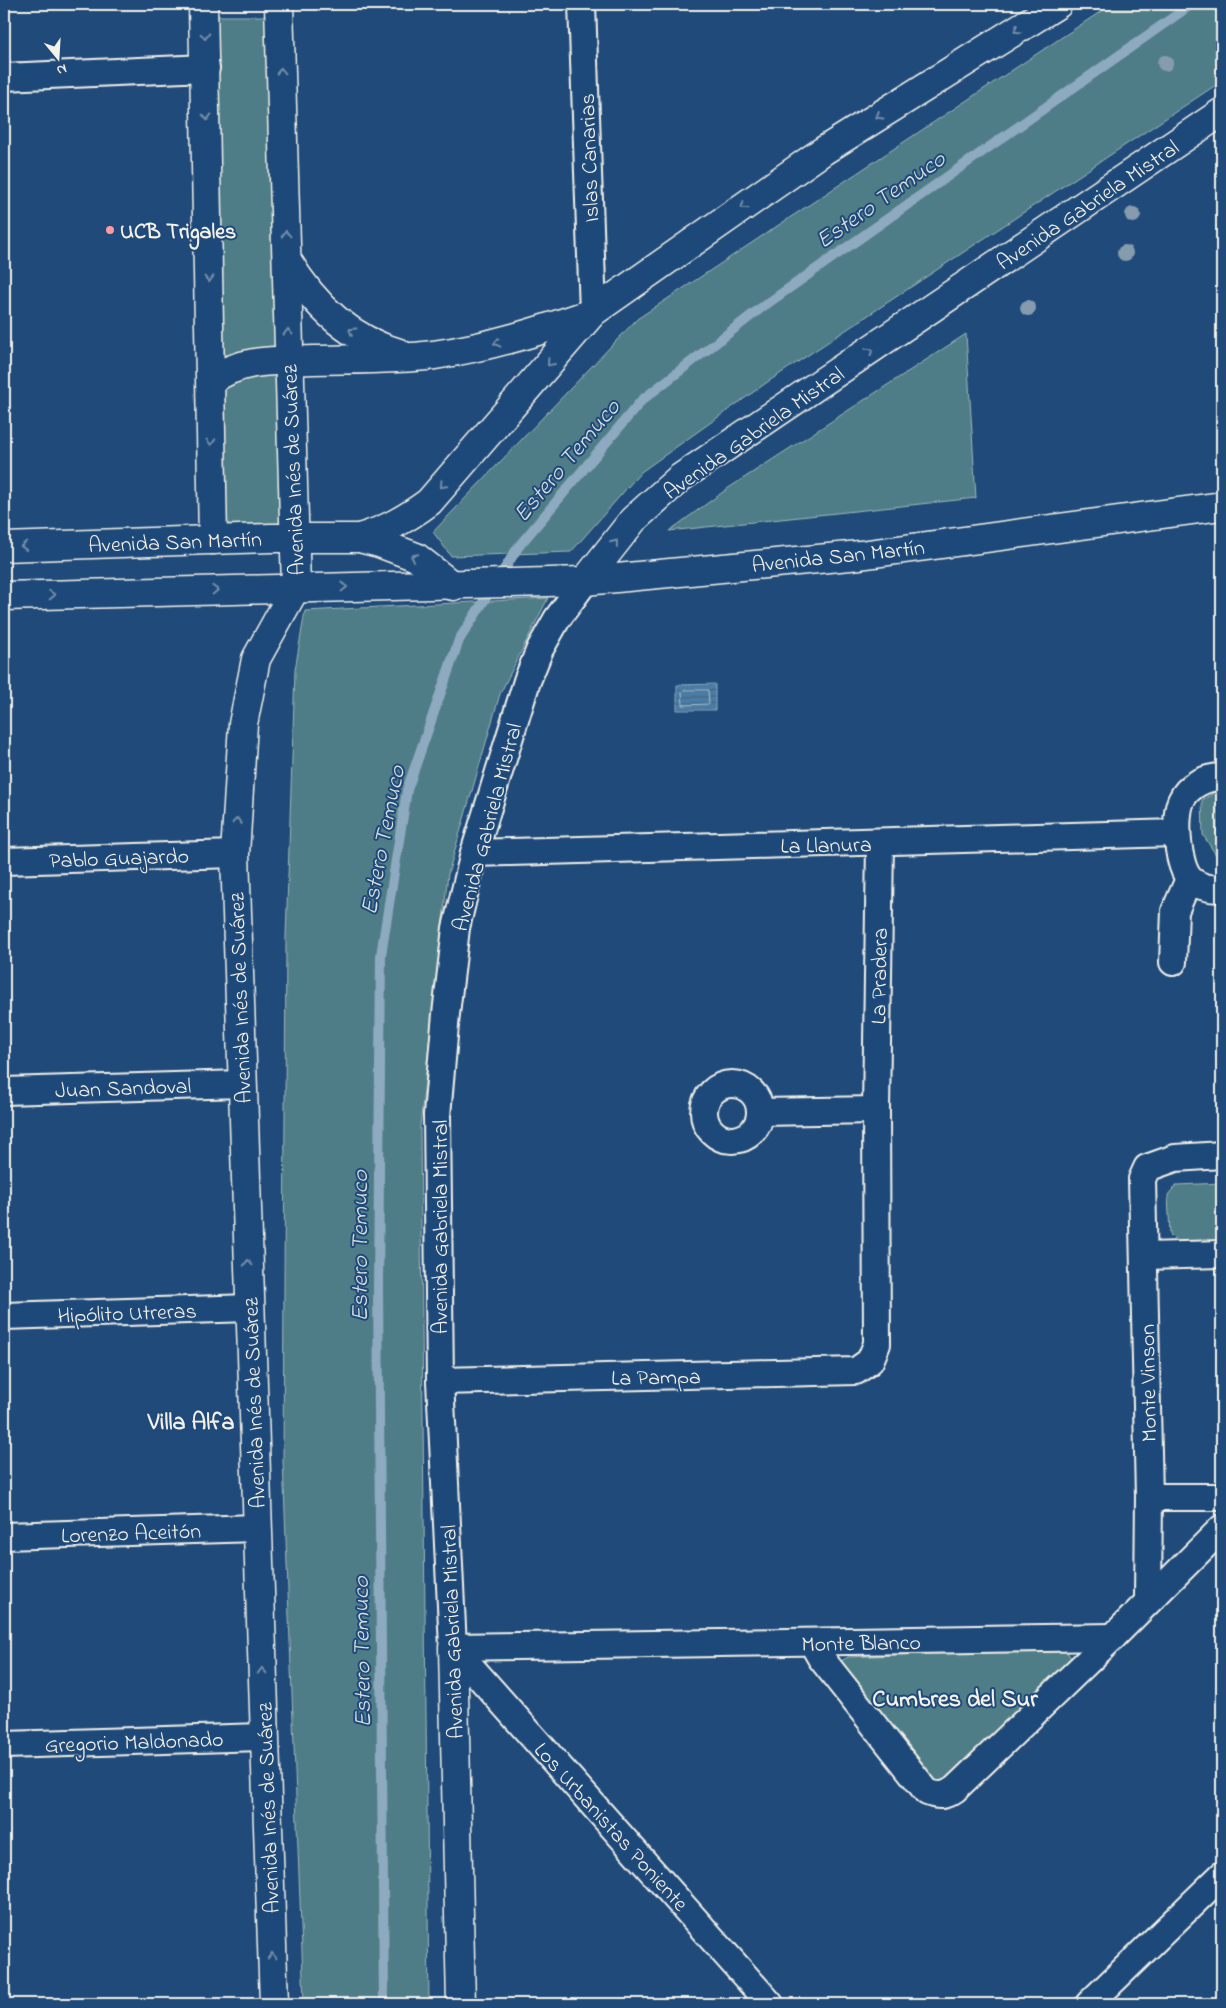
<svg xmlns="http://www.w3.org/2000/svg" width="1226" height="2008" viewBox="0 0 1226 2008" font-family="'Indie Flower',sans-serif">
	<style>
		.green { fill: #4f7d87; stroke: #a2b7b8 }
		.water { fill: url(#water-rules); stroke: #8daac0 }
		.lines { fill: none; stroke-linecap: round; stroke-linejoin: round }
		.shore { stroke: #afc2ce; stroke-width: 1 }
		.stream { stroke: #8daac0; stroke-width: 10 }
		.street-casing { stroke: #f4f1e8; stroke-width: 30 }
		.secondary-casing { stroke: #f4f1e8; stroke-width: 31 }
		.street { stroke: #1f4a7a; stroke-width: 26 }
		.secondary { stroke: #1f4a7a; stroke-width: 28 }
		.tree { fill: #869cae }
		.oneway { stroke: #748da6 }
		.poi-dot { fill: #ff9aa2; stroke: #1f4a7a; stroke-width: 2 }
		.labels { text-anchor: middle; stroke-width: 4; stroke-linejoin: round; paint-order: stroke }
		.street-label { font-size: 22px; fill: #f4f1e8; stroke: #1f4a7a }
		.poi-label { font-size: 22px; font-weight: bold; fill: #f4f1e8; stroke: #1f4a7a; text-anchor: start }
		.water-label { font-size: 24px; font-style: italic; fill: #dadfde; stroke: #1f4a7a }
		.neighbourhood-label { font-size: 24px; font-weight: bold; fill: #f4f1e8; stroke: #1f4a7a }
	</style>
	<defs>
		<pattern id="water-rules" width="6" height="5" patternUnits="userSpaceOnUse" patternTransform="scale(1.25)"><rect width="6" height="5" fill="#487ba6"/><path d="M0 2.5h6" fill="none" stroke="#48647b"/></pattern>
	</defs>
	<rect width="100%" height="100%" fill="#1f4a7a"/>
	<filter id="ink" filterUnits="userSpaceOnUse"><feTurbulence type="fractalNoise" baseFrequency=".02" numOctaves="2"/><feDisplacementMap in="SourceGraphic" scale="10" xChannelSelector="R" yChannelSelector="G"/><feConvolveMatrix kernelMatrix="1 2 1 2 8 2 1 2 1" color-interpolation-filters="sRGB"/></filter>
	<g filter="url(#ink)">
		<g class="green">
			<polygon points="1112,4 1222,4 1222,81 769,381 641,472 571,552 451,556 433,532 637,319"/>
			<polygon points="216,16 272,16 289,528 225,527"/>
			<polygon points="966,334 976,498 669,531 727,489"/>
			<polygon points="548,598 500,694 448,874 420,1126 429,2004 304,2004 283,1461 286,936 295,670 305,611"/>
			<polygon points="1222,788 1222,858 1218,858 1203,835 1202,800"/>
			<polygon points="1222,1183 1222,1242 1180,1244 1170,1235 1168,1195 1176,1185"/>
			<polygon points="1064,1648 1072,1659 940,1786 934,1781 843,1672 841,1661 848,1657"/>
		</g>
		<polygon class="water" points="715,684 715,710 677,710 677,685"/>
		<g class="lines">
			<polygon class="shore" points="684,690 708,690 709,704 683,705 682,692"/>
			<polyline class="stream" points="384,2004 378,1287 381,955 407,790 459,640 519,546 642,400 761,308 1192,4"/>
			<defs>
				<g id="street">
					<polyline points="582,4 593,312"/>
					<polyline points="4,77 206,68"/>
					<path d="M1222,777c-16,0 -34,8 -41,24 -7,16 -4,65 9,78 8,8 22,10 32,10"/>
					<polyline points="474,853 1177,833"/>
					<polyline points="4,861 235,854"/>
					<polyline points="1173,962 1175,911 1189,879"/>
					<circle cx="732" cy="1112" r="28"/>
					<polyline points="4,1091 242,1084"/>
					<polyline points="760,1112 876,1110"/>
					<polyline points="1145,1256 1222,1254"/>
					<polyline points="4,1316 250,1308"/>
					<polyline points="440,1381 856,1371 870,1361 877,1344 876,1110 880,843"/>
					<polyline points="1149,1497 1222,1497"/>
					<polyline points="4,1536 257,1528"/>
					<polyline points="1148,1599 1149,1497 1142,1179 1147,1168 1175,1158 1222,1155"/>
					<path d="M813,1644l8,14 106,134c12,5 18,4 28,-3l158,-152 109,-109"/>
					<polyline points="453,1647 440,1381 437,1115 446,1014 456,928 474,853 527,681 540,649 557,619 585,581"/>
					<polyline points="453,1647 1113,1637"/>
					<polyline points="453,1647 770,2004"/>
					<polyline points="4,1745 265,1737"/>
					<polyline points="1089,2004 1222,1875"/>
				</g>
				<g id="secondary">
					<polyline points="203,4 213,540"/>
					<path d="M287,260c26,44 62,79 112,93"/>
					<path d="M211,381c30,-23 65,-20 102,-21 40,-1 81,0 121,-5 55,-8 106,-24 158,-42"/>
					<path d="M359,538c27,-8 47,-19 70,-36l164,-190 230,-161 235,-147"/>
					<polyline points="4,547 271,538 359,538 379,543 416,557 453,586"/>
					<polyline points="585,581 633,520 680,478 1222,112"/>
					<polyline points="4,596 585,581 860,555 1222,506"/>
					<polyline points="453,1647 461,2004"/>
					<polyline points="274,2004 235,854 243,724 256,659 296,587 279,4"/>
				</g>
			</defs>
			<use href="#street" class="street-casing"/>
			<use href="#secondary" class="secondary-casing"/>
			<use href="#street" class="street"/>
			<use href="#secondary" class="secondary"/>
		</g>
		<g class="tree">
			<circle cx="1165" cy="63" r="8"/>
			<circle cx="1133" cy="215" r="8"/>
			<circle cx="1125" cy="253" r="8"/>
			<circle cx="1028" cy="308" r="8"/>
		</g>
		<defs><path id="oneway-chevron" d="M-2-3.5L2.5 0L-2 3.5" fill="none" stroke-width="1.6" stroke-linecap="round" stroke-linejoin="round" transform="scale(1.25)"/></defs>
		<g class="oneway">
			<use href="#oneway-chevron" transform="translate(1017 30) rotate(148)"/>
			<use href="#oneway-chevron" transform="translate(205 36) rotate(88)"/>
			<use href="#oneway-chevron" transform="translate(281 71) rotate(-92)"/>
			<use href="#oneway-chevron" transform="translate(879 116) rotate(148)"/>
			<use href="#oneway-chevron" transform="translate(207 117) rotate(89)"/>
			<use href="#oneway-chevron" transform="translate(744 206) rotate(145)"/>
			<use href="#oneway-chevron" transform="translate(286 234) rotate(-92)"/>
			<use href="#oneway-chevron" transform="translate(209 279) rotate(89)"/>
			<use href="#oneway-chevron" transform="translate(352 331) rotate(-148)"/>
			<use href="#oneway-chevron" transform="translate(288 332) rotate(-91)"/>
			<use href="#oneway-chevron" transform="translate(497 343) rotate(167)"/>
			<use href="#oneway-chevron" transform="translate(870 351) rotate(-34)"/>
			<use href="#oneway-chevron" transform="translate(550 363) rotate(131)"/>
			<use href="#oneway-chevron" transform="translate(211 442) rotate(89)"/>
			<use href="#oneway-chevron" transform="translate(443 485) rotate(132)"/>
			<use href="#oneway-chevron" transform="translate(615 543) rotate(-52)"/>
			<use href="#oneway-chevron" transform="translate(24 546) rotate(178)"/>
			<use href="#oneway-chevron" transform="translate(414 557) rotate(-152)"/>
			<use href="#oneway-chevron" transform="translate(344 587) rotate(-1)"/>
			<use href="#oneway-chevron" transform="translate(215 590) rotate(-2)"/>
			<use href="#oneway-chevron" transform="translate(52 595) rotate(-2)"/>
			<use href="#oneway-chevron" transform="translate(237 821) rotate(-86)"/>
			<use href="#oneway-chevron" transform="translate(248 1263) rotate(-92)"/>
			<use href="#oneway-chevron" transform="translate(262 1671) rotate(-92)"/>
			<use href="#oneway-chevron" transform="translate(272 1956) rotate(-92)"/>
		</g>
	</g>
	<circle class="poi-dot" cx="110" cy="230" r="5"/>
	<g class="labels">
		<g class="street-label">
			<text transform="translate(588 158) rotate(-92)" y="8">Islas Canarias</text>
			<text transform="translate(1087 204) rotate(-34)" y="8">Avenida Gabriela Mistral</text>
			<text transform="translate(753 432) rotate(-35)" y="8">Avenida Gabriela Mistral</text>
			<text transform="translate(292 470) rotate(-92)" y="8">Avenida Inés de Suárez</text>
			<text transform="translate(175 541) rotate(-2)" y="8">Avenida San Martín</text>
			<text transform="translate(838 555) rotate(-6)" y="8">Avenida San Martín</text>
			<text transform="translate(486 827) rotate(-75)" y="8">Avenida Gabriela Mistral</text>
			<text transform="translate(826 844) rotate(-1)" y="8">La Llanura</text>
			<text transform="translate(119 857) rotate(-2)" y="8">Pablo Guajardo</text>
			<text transform="translate(878 976) rotate(-89)" y="8">La Pradera</text>
			<text transform="translate(239 998) rotate(-92)" y="8">Avenida Inés de Suárez</text>
			<text transform="translate(123 1087) rotate(-2)" y="8">Juan Sandoval</text>
			<text transform="translate(439 1227) rotate(-90)" y="8">Avenida Gabriela Mistral</text>
			<text transform="translate(127 1312) rotate(-2)" y="8">Hipólito Utreras</text>
			<text transform="translate(656 1376) rotate(-1)" y="8">La Pampa</text>
			<text transform="translate(1147 1383) rotate(-91)" y="8">Monte Vinson</text>
			<text transform="translate(253 1403) rotate(-92)" y="8">Avenida Inés de Suárez</text>
			<text transform="translate(131 1532) rotate(-2)" y="8">Lorenzo Aceitón</text>
			<text transform="translate(451 1632) rotate(-92)" y="8">Avenida Gabriela Mistral</text>
			<text transform="translate(861 1642) rotate(-1)" y="8">Monte Blanco</text>
			<text transform="translate(134 1741) rotate(-2)" y="8">Gregorio Maldonado</text>
			<text transform="translate(267 1808) rotate(-92)" y="8">Avenida Inés de Suárez</text>
			<text transform="translate(612 1826) rotate(48)" y="8">Los Urbanistas Poniente</text>
		</g>
		<g class="poi-label">
			<text x="120" y="238">UCB Trigales</text>
		</g>
		<g class="water-label">
			<text transform="translate(880 199) rotate(-35)" y="8">Estero Temuco</text>
			<text transform="translate(566 460) rotate(-50)" y="8">Estero Temuco</text>
			<text transform="translate(382 840) rotate(-79)" y="8">Estero Temuco</text>
			<text transform="translate(359 1246) rotate(-90)" y="8">Estero Temuco</text>
			<text transform="translate(361 1652) rotate(-91)" y="8">Estero Temuco</text>
		</g>
		<g class="neighbourhood-label">
			<text x="191" y="1429">Villa Alfa</text>
			<text x="955" y="1706">Cumbres del Sur</text>
		</g>
	</g>
	<rect width="1226" height="2008" fill="none" stroke="#1f4a7a" stroke-width="20"/>
	<rect x="10" y="10" width="1206" height="1988" fill="none" stroke="#f4f1e8" stroke-width="2" filter="url(#ink)"/>
	<g transform="translate(58 58) rotate(162)" stroke="#1f4a7a" stroke-width="4" paint-order="stroke">
	<path d="M0-4L9 19L0 12L-9 19Z" fill="#f4f1e8"/>
	<text y="-8" font-size="14" font-weight="bold" text-anchor="middle" fill="#f4f1e8">N</text>
	</g>
</svg>
